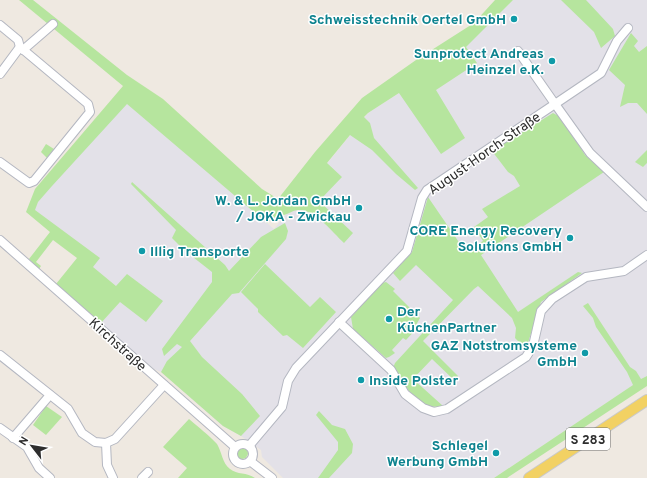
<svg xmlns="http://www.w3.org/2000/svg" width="647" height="478" viewBox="0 0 647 478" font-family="Overpass,sans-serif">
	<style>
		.industrial { fill: #e3e1e8 }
		.green { fill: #b6e59e }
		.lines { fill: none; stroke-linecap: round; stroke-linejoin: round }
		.minor-casing { stroke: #b4b7c1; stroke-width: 10 }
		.major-casing { stroke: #c9c9c9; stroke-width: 12 }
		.minor { stroke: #fff; stroke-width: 8 }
		.major { stroke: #f2d163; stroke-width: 10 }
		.culture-dot { fill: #0f9aa8; stroke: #fff; stroke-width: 1.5 }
		.labels { text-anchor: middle; stroke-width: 3; stroke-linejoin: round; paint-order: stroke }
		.shield { fill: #fff; stroke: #6d6d6d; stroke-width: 1 }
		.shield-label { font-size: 13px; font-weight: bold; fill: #2e2e2e }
		.culture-label { font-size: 14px; font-weight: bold; fill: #0d838f; stroke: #fff; text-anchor: end }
		.street-label { font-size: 14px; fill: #2e2e2e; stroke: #fff }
	</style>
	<rect width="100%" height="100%" fill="#efe9e1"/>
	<polygon class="industrial" points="513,0 647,0 647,376 494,478 283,478 262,457 261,450 241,436 223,426 161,372 154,369 101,323 120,301 116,286 54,237 57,233 28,211 126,102 274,229 368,113 407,88 489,22"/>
	<g class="green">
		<path d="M19,0h14l94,75 36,24 99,90 16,10 37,-47 47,-54 54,-38 58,-37 21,-23h18l-47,47 11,16 -41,27 29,48 -24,16 -42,-61 -31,20 -4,4 6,6 4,15 44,50 -3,2 -19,-16 -24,-24 -22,-15 -23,28 15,14 -23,24 34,32 -9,10c-12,-11 -28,-33 -45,-33 -8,0 -13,7 -21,5l-11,8 -140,-119 -75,82 -14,16 -3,8 65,48 -7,9 23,19 11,-12 36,27 -17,21 -26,-20 -19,21 -45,-39 21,-26 -24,-18 -17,22 5,4 -2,3 -10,-10 21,-27 -24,-20 9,-23 88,-103z"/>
		<polygon points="561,0 586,0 613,29 615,36 601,48 594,32"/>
		<polygon points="631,33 638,41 634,46 639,52 647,46 647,114 637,103 628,103 620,107 625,85 609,70"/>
		<path d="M553,113l9,5 23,37 19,17 -123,83 37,57 60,-40 4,1 -41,29 -15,47 -11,-11 1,-10 -4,-10 -34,-32 -4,3 -51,52 35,35 -3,5 -23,-22 -19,20 30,27c-23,6 -39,-21 -50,-38l2,-5 58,-63 -37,-35 -16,16 -7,-8 19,-21 16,-55 37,54 18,-10 -9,-14 14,-10 -6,-8 38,-23 -6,-10 -6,-4 -16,-21z"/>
		<polygon points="46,144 54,149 47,158 41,152"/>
		<polygon points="647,150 647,163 643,167 635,162"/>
		<polygon points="132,182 225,265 229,271 261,237 285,223 288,231 286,239 239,293 232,294 190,341 202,357 242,394 260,416 241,436 223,426 161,372 167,361 182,347 177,344 164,356 162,349 212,282 212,272 184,250 172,238 176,230 131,184"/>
		<polygon points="265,264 310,307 320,297 336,312 303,348 287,335 283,336 258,312 258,309 241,292"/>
		<polygon points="386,282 395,289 393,291 420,318 416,325 418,327 406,340 403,338 392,350 395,353 389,357 386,358 353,329 351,317 382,283"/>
		<polygon points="588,303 630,367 636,371 641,379 647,376 647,386 507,478 494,478 633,385 627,372 596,327 593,318 583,306"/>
		<polygon points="46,406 62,417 46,435 33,425"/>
		<polygon points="319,411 332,425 345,429 353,444 352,453 329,478 318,478 338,450 338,442 316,415"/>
		<path d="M189,419c9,8 20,16 28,25 5,8 5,19 13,25 7,6 17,3 25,9h-77l9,-10 -24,-21z"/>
		<circle cx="242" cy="453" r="6"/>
	</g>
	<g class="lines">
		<defs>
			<g id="minor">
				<polyline points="0,25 18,40 20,47"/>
				<polyline points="23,50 53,24"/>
				<polyline points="518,51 555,104 601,73 617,41 628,28"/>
				<polyline points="0,74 20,47"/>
				<polyline points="0,162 29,183 34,181 90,112 88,104 20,47"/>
				<polyline points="0,240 235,447"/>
				<polyline points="339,322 391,370 405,394 423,408 434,412 447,409 526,357 533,346 541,311 552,299 586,277 624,271 647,255"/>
				<polyline points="0,355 68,409 82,433 95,442 106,443 115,439 164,385"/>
				<polyline points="0,428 27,447 39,468 50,478"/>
				<polyline points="13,438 50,395"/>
				<polyline points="106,443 107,465 113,478"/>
				<circle cx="243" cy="454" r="10"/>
				<polyline points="249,446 282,407 288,381 296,368 407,251 422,198 427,190 555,104 590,153 647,207"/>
				<polyline points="250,461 272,478"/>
				<polyline points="142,478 148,472"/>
			</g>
			<polyline id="major" points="529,478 647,400"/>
		</defs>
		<use href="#minor" class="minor-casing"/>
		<use href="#major" class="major-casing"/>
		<use href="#minor" class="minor"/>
		<use href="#major" class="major"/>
	</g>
	<g class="culture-dot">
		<circle cx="514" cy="19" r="4"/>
		<circle cx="552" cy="61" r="4"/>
		<circle cx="359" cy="208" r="4"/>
		<circle cx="570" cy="238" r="4"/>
		<circle cx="142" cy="251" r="4"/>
		<circle cx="389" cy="319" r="4"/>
		<circle cx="585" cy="353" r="4"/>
		<circle cx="361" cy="380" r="4"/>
		<circle cx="496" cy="453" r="4"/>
	</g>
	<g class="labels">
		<rect class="shield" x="566" y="428" width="44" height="22" rx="3"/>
		<g class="shield-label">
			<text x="588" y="444">S 283</text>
		</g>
		<g class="culture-label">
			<text x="506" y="24">Schweisstechnik Oertel GmbH</text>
			<text x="544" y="58">Sunprotect Andreas<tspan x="544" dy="16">Heinzel e.K.</tspan></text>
			<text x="351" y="205">W. &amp; L. Jordan GmbH<tspan x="351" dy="16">/ JOKA - Zwickau</tspan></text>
			<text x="562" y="235">CORE Energy Recovery<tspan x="562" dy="16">Solutions GmbH</tspan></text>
			<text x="150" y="256" text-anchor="start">Illig Transporte</text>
			<text x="397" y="316" text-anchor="start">Der<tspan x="397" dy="16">KüchenPartner</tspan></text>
			<text x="577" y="350">GAZ Notstromsysteme<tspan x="577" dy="16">GmbH</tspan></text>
			<text x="369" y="385" text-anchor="start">Inside Polster</text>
			<text x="488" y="450">Schlegel<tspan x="488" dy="16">Werbung GmbH</tspan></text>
		</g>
		<g class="street-label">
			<text transform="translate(484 153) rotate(-35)" y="5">August-Horch-Straße</text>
			<text transform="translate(118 344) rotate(42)" y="5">Kirchstraße</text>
		</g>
	</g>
	<g transform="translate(32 446) rotate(301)" stroke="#ffffff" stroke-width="3" paint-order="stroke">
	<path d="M0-3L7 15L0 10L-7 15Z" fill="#2e2e2e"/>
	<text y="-6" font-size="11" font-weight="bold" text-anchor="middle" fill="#2e2e2e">N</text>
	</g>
</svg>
